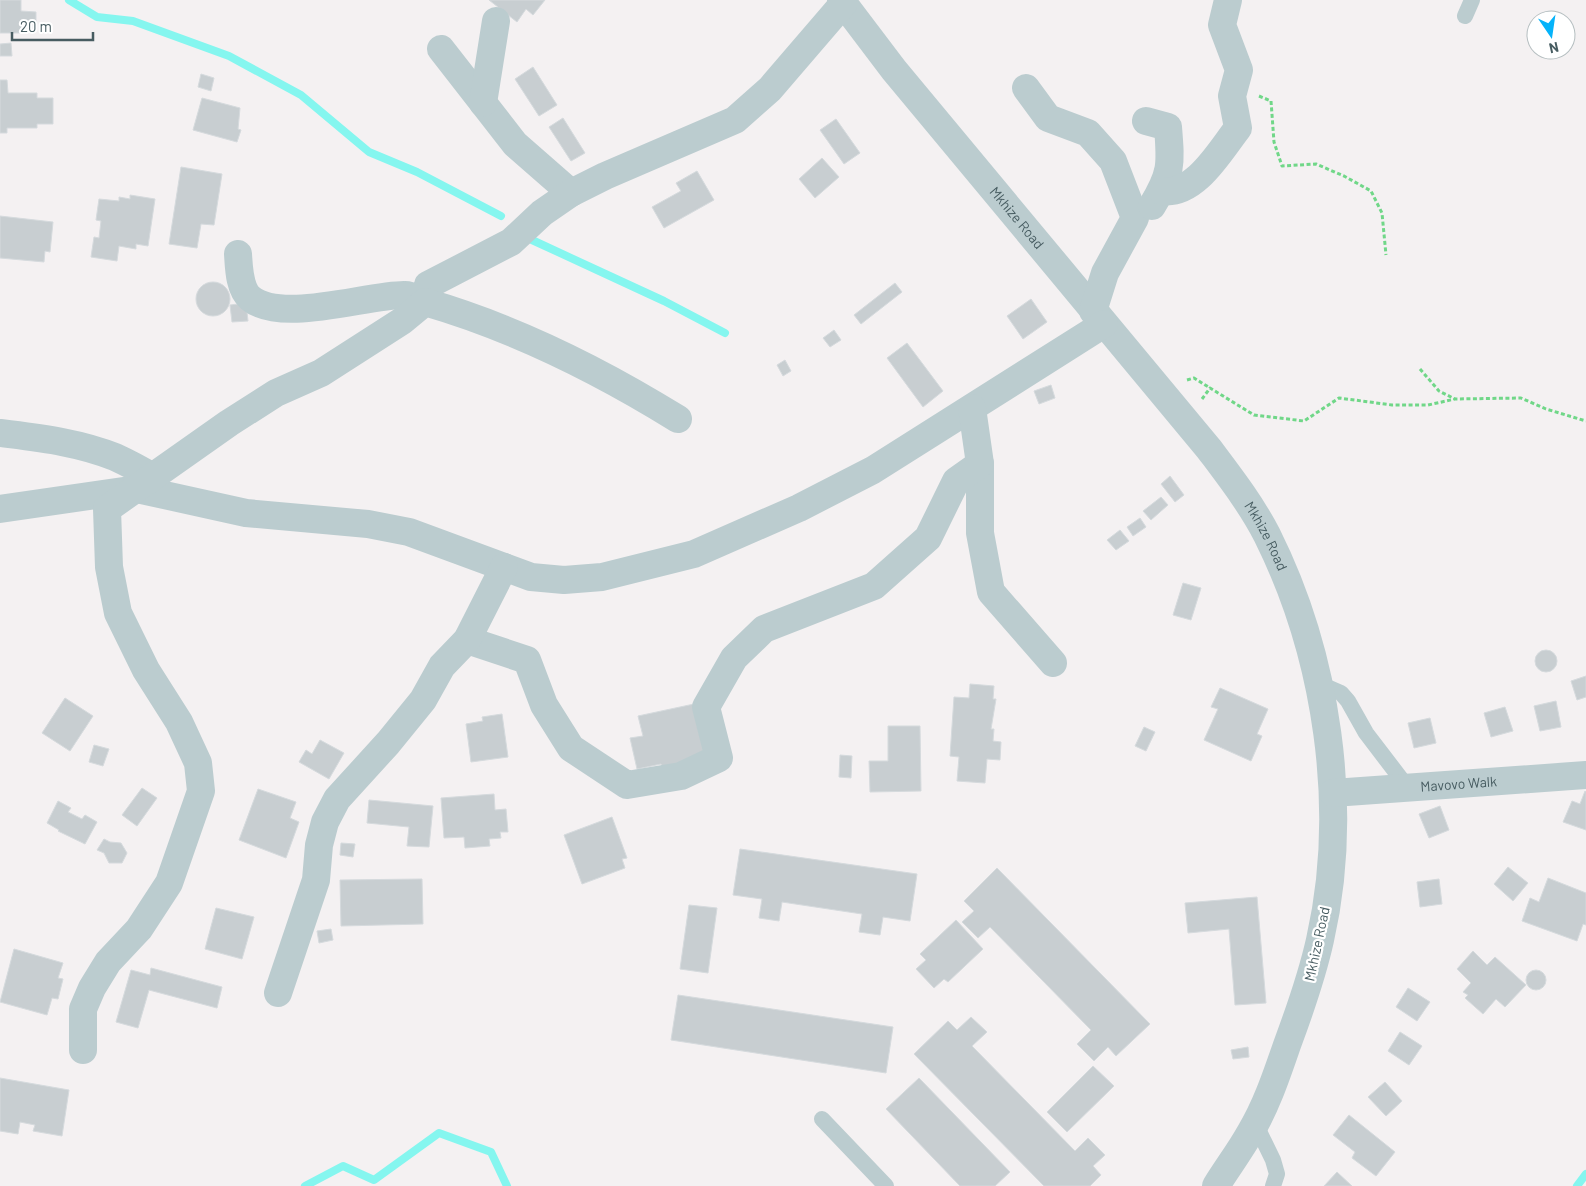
<svg xmlns="http://www.w3.org/2000/svg" width="1586" height="1186" viewBox="0 0 1586 1186" font-family="Barlow,sans-serif">
	<style>
		.lines { fill: none; stroke-linecap: round; stroke-linejoin: round }
		.stream { stroke: #85f6ef; stroke-width: 8 }
		.building { fill: #c8ced1; stroke: #d5dadd }
		.path { stroke: #70d788; stroke-width: 3; stroke-dasharray: 4 2.5; stroke-linecap: butt }
		.lane { stroke: #bbcccf; stroke-width: 16 }
		.street { stroke: #bbcccf; stroke-width: 28 }
		.labels { text-anchor: middle; stroke-width: 4.5; stroke-linejoin: round; paint-order: stroke }
		.street-label { font-size: 14px; fill: #475c61; stroke: #fff }
	</style>
	<rect width="100%" height="100%" fill="#f4f1f2"/>
	<g class="lines">
		<g class="stream">
			<polyline points="69,0 97,17 133,21 229,56 301,95 369,152 417,172 501,216"/>
			<polyline points="532,240 664,301 725,333"/>
			<polyline points="305,1186 343,1166 374,1180 439,1133 491,1152 507,1186"/>
			<polyline points="1577,1186 1586,1174"/>
		</g>
	</g>
	<g class="building">
		<polygon points="0,0 21,0 21,11 36,12 36,29 20,29 20,33 0,33"/>
		<polygon points="489,0 545,0 533,15 526,9 517,22"/>
		<polygon points="11,43 12,56 0,56 0,44"/>
		<polygon points="533,67 557,105 539,116 515,79"/>
		<polygon points="201,74 214,78 211,91 198,87"/>
		<polygon points="0,80 7,80 8,93 37,93 37,98 53,98 53,124 37,124 37,128 7,128 7,133 0,133"/>
		<polygon points="202,98 240,108 238,129 241,130 237,142 193,130"/>
		<polygon points="563,118 585,153 571,161 549,127"/>
		<polygon points="836,119 860,153 844,164 820,130"/>
		<polygon points="822,158 839,177 815,198 799,179"/>
		<polygon points="181,167 222,174 214,225 201,224 197,248 169,244"/>
		<polygon points="697,171 714,200 664,228 652,207 681,191 676,183"/>
		<polygon points="130,195 155,199 148,246 136,244 136,249 119,246 117,261 91,257 94,237 99,238 101,221 96,220 99,199 119,201 119,197 130,199"/>
		<polygon points="0,216 53,222 50,252 45,251 44,262 0,258"/>
		<circle cx="213" cy="299" r="17"/>
		<polygon points="895,283 902,292 861,324 854,315"/>
		<polygon points="1031,299 1047,322 1023,339 1007,316"/>
		<polygon points="246,303 248,321 232,322 230,305"/>
		<polygon points="834,330 841,340 830,347 823,338"/>
		<polygon points="907,343 943,391 923,407 887,358"/>
		<polygon points="785,360 791,371 783,376 777,365"/>
		<polygon points="1051,385 1055,398 1039,404 1034,391"/>
		<polygon points="1170,476 1184,495 1175,502 1161,484"/>
		<polygon points="1161,497 1168,505 1151,520 1143,511"/>
		<polygon points="1140,518 1146,527 1133,536 1127,527"/>
		<polygon points="1120,530 1129,541 1116,550 1107,540"/>
		<polygon points="1183,583 1201,588 1191,620 1173,615"/>
		<circle cx="1546" cy="661" r="11"/>
		<polygon points="1586,676 1586,697 1577,700 1571,681"/>
		<polygon points="970,684 994,686 993,699 996,699 991,729 994,729 993,741 1001,742 1000,760 987,759 985,783 957,781 959,757 950,756 954,697 969,698"/>
		<polygon points="1220,688 1268,709 1257,734 1262,736 1251,761 1204,740 1218,709 1211,707"/>
		<polygon points="65,698 93,716 70,751 42,733"/>
		<polygon points="1556,701 1561,727 1540,731 1534,706"/>
		<polygon points="694,704 706,758 662,767 661,764 637,769 630,738 643,736 638,716"/>
		<polygon points="1505,707 1513,731 1491,737 1484,713"/>
		<polygon points="502,714 508,757 471,762 466,724 483,721 482,717"/>
		<polygon points="1430,718 1436,743 1414,748 1408,723"/>
		<polygon points="888,726 920,726 921,791 870,792 869,761 888,761"/>
		<polygon points="1144,727 1155,732 1146,751 1135,746"/>
		<polygon points="320,740 344,753 329,779 299,762 306,750 312,754"/>
		<polygon points="94,745 109,749 103,766 89,762"/>
		<polygon points="840,755 852,756 851,778 839,777"/>
		<polygon points="142,788 157,798 137,826 122,815"/>
		<polygon points="258,789 296,802 290,818 299,822 286,858 239,840"/>
		<polygon points="1585,791 1586,792 1586,830 1563,822 1572,801 1580,804"/>
		<polygon points="494,794 495,810 506,809 508,832 500,832 501,838 489,839 490,846 465,848 464,837 444,838 441,798"/>
		<polygon points="369,800 433,806 429,847 407,846 409,827 367,823"/>
		<polygon points="58,801 71,808 68,812 82,819 85,815 97,822 85,844 58,831 59,830 47,823"/>
		<polygon points="1440,806 1449,830 1429,838 1419,814"/>
		<polygon points="612,817 627,858 622,859 625,868 582,884 564,835"/>
		<polygon points="104,839 110,842 121,843 127,853 122,863 109,863 104,853 97,850"/>
		<polygon points="341,843 355,844 353,857 340,855"/>
		<polygon points="740,849 917,874 910,921 883,917 880,935 859,932 862,914 782,902 779,921 759,918 762,899 733,895"/>
		<polygon points="1508,867 1528,883 1513,901 1494,884"/>
		<polygon points="997,868 1150,1024 1116,1056 1108,1047 1094,1061 1077,1044 1091,1030 990,927 978,938 962,922 974,911 964,901"/>
		<polygon points="1548,878 1586,893 1586,925 1583,924 1577,941 1522,921 1530,898 1539,902"/>
		<polygon points="422,879 423,924 341,926 340,880"/>
		<polygon points="1439,879 1442,904 1420,907 1417,882"/>
		<polygon points="1257,897 1266,1003 1235,1005 1229,929 1188,933 1185,903"/>
		<polygon points="689,905 717,908 708,973 680,969"/>
		<polygon points="216,908 254,917 242,959 205,949"/>
		<polygon points="956,920 983,949 948,982 944,979 934,988 916,969 926,960 920,954"/>
		<polygon points="331,929 333,940 319,943 317,931"/>
		<polygon points="14,949 63,963 58,978 63,979 58,999 52,998 47,1015 0,1002"/>
		<polygon points="1473,951 1487,965 1495,957 1526,985 1505,1007 1496,999 1483,1014 1465,998 1468,995 1463,992 1471,983 1457,969"/>
		<polygon points="151,968 222,987 217,1008 149,990 138,1028 116,1022 131,970 150,975"/>
		<circle cx="1536" cy="980" r="10"/>
		<polygon points="1408,988 1430,1002 1417,1021 1396,1007"/>
		<polygon points="678,995 893,1027 886,1073 671,1040"/>
		<polygon points="971,1017 987,1032 972,1046 1075,1151 1088,1138 1105,1155 1093,1166 1101,1175 1090,1186 1044,1186 914,1054 948,1021 957,1030"/>
		<polygon points="1400,1032 1422,1046 1409,1065 1388,1051"/>
		<polygon points="1248,1047 1249,1057 1233,1059 1231,1050"/>
		<polygon points="1093,1066 1114,1086 1067,1132 1047,1112"/>
		<polygon points="0,1078 69,1090 62,1136 33,1131 35,1125 20,1122 18,1134 0,1131"/>
		<polygon points="919,1078 1010,1172 995,1186 960,1186 886,1109"/>
		<polygon points="1385,1082 1402,1101 1386,1116 1368,1097"/>
		<polygon points="1349,1115 1395,1152 1376,1176 1352,1158 1355,1152 1333,1135"/>
		<polygon points="1337,1172 1352,1186 1324,1186"/>
	</g>
	<g class="lines">
		<g class="path">
			<polyline points="1259,96 1271,101 1274,142 1282,166 1316,164 1344,176 1371,191 1382,213 1386,255"/>
			<polyline points="1420,369 1439,391 1455,399"/>
			<polyline points="1187,380 1194,378 1210,388"/>
			<polyline points="1202,399 1210,388 1254,415 1304,421 1339,398 1392,405 1428,405 1455,399 1521,398 1546,409 1586,421"/>
		</g>
		<g class="lane">
			<polyline points="1465,16 1472,0"/>
			<polyline points="1318,683 1341,693 1348,701 1366,733 1408,788"/>
			<polyline points="822,1119 886,1186"/>
			<polyline points="1255,1123 1273,1160 1277,1174 1273,1186"/>
		</g>
		<g class="street">
			<path id="s1" d="M841,0l53,70 315,379c21,28 42,55 58,86 60,120 83,273 53,405 -8,36 -20,70 -33,105 -10,29 -21,62 -37,88 -10,18 -23,35 -34,53"/>
			<polyline points="441,49 515,144 571,193"/>
			<polyline points="1026,88 1048,118 1088,133 1113,161 1135,218 1105,273 1093,311"/>
			<polyline points="483,103 496,21"/>
			<path d="M1146,121l22,6c3,37 4,46 -16,79"/>
			<path d="M1162,191c33,5 58,-40 76,-63l-6,-32 7,-26 -17,-45 6,-25"/>
			<path d="M238,254c1,14 1,34 12,44 31,26 116,-3 154,-3 7,-1 15,5 21,7l3,-17 83,-43 31,-29 29,-20 34,-17 130,-56 35,-31 73,-85"/>
			<path d="M0,433c39,5 78,9 115,24 13,6 26,13 38,20"/>
			<polyline points="980,464 980,533 991,592 1053,663"/>
			<polyline points="0,509 137,489 246,513 368,524 409,532 531,577 564,580 602,577 694,554 799,508 873,470 1104,324"/>
			<polyline points="467,640 527,660 544,705 571,748 627,785 681,776 719,758 706,707 734,658 764,629 874,586 928,538 956,481 980,464 972,408"/>
			<path id="s2" d="M1333,793l253,-18"/>
			<polyline points="278,993 316,880 319,845 325,822 337,799 388,743 423,700 442,666 467,640 504,567"/>
			<path d="M83,1050v-41l9,-21 16,-26 31,-33 30,-46 32,-92 -3,-28 -19,-41 -33,-52 -28,-57 -9,-46 -2,-58 122,-86 47,-30 45,-20 81,-52 23,-19c90,26 174,68 253,117"/>
		</g>
	</g>
	<g class="labels">
		<g class="street-label">
			<text dy="5" stroke="none"><textPath href="#s1" startOffset="280">Mkhize Road</textPath></text>
			<text dy="5" stroke="none"><textPath href="#s1" startOffset="685">Mkhize Road</textPath></text>
			<text dy="5" stroke="none"><textPath href="#s2" startOffset="126">Mavovo Walk</textPath></text>
			<text transform="translate(1317 944) rotate(-78)" y="5">Mkhize Road</text>
		</g>
	</g>
	<g transform="translate(1551 35) rotate(167)"><circle r="24" fill="#ffffff" stroke="#b5bec0"/>
	<path d="M0-4L9 19L0 12L-9 19Z" fill="#05b3fa"/>
	<text y="-8" font-size="14" font-weight="bold" text-anchor="middle" fill="#475c61">N</text>
	</g>
	<path d="M12 32v8h81v-8" fill="none" stroke="#475c61" stroke-width="2.5"/>
	<text x="20" y="32" font-size="15" fill="#475c61" stroke="#ffffff" stroke-width="4" paint-order="stroke">20 m</text>
</svg>
